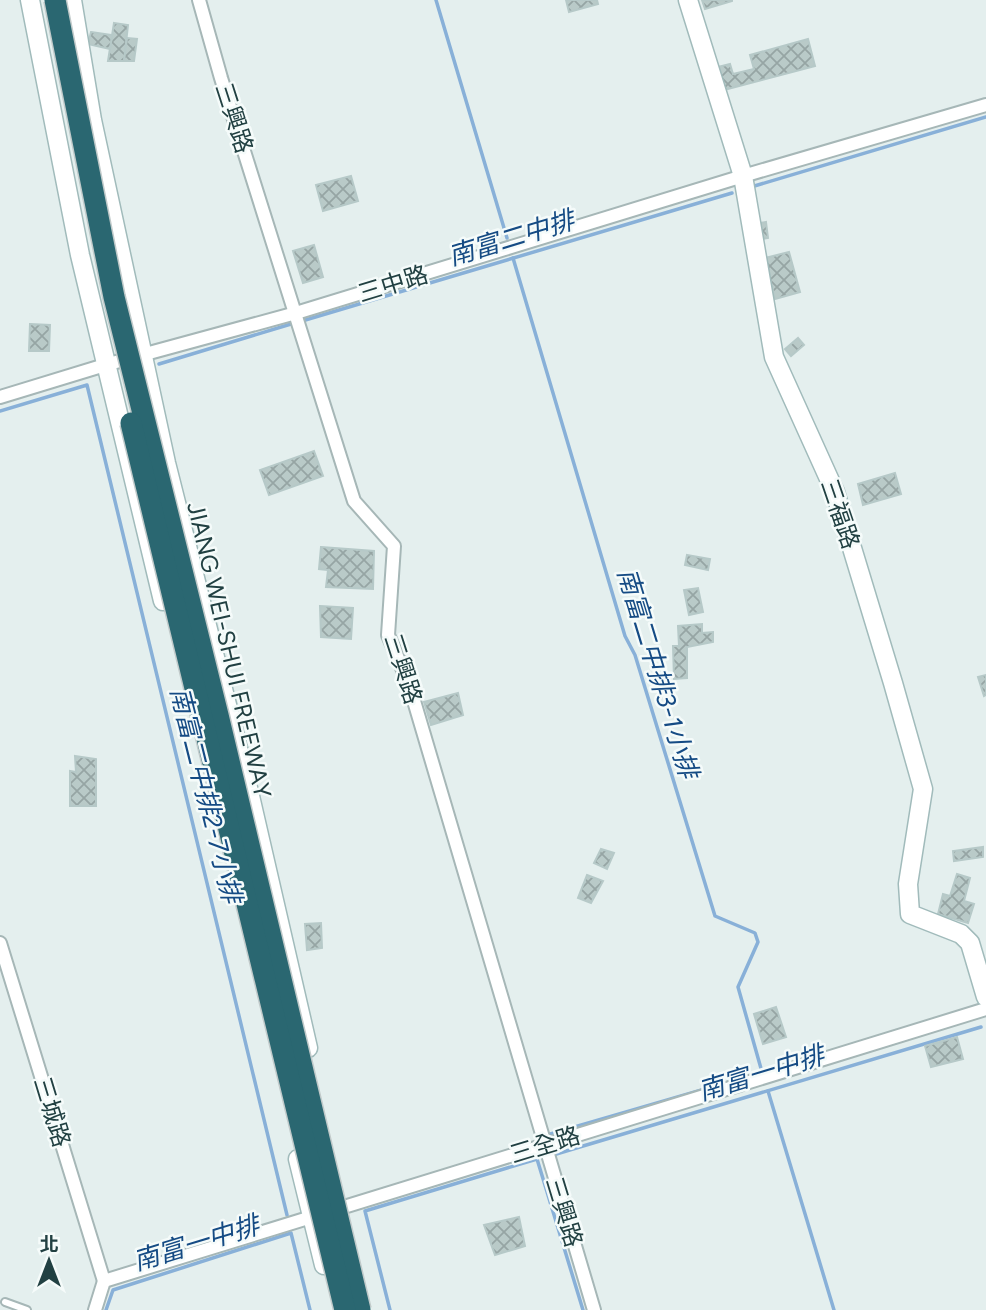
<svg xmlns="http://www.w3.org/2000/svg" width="986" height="1310" viewBox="0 0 986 1310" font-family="Figtree,'Noto Sans TC',sans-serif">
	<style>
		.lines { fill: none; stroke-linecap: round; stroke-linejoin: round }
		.stream { stroke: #88b0d8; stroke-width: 3.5 }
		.building { fill: url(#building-cross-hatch); stroke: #b6c9c8; stroke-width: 2 }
		.lane-casing { stroke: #a6b7b7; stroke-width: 10 }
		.street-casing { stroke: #a6b7b7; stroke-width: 16 }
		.secondary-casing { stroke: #a1bbbb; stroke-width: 21 }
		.lane { stroke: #fff; stroke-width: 6 }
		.street { stroke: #fff; stroke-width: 12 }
		.secondary { stroke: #fff; stroke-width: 18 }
		.highway-bridge-casing { stroke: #c1caca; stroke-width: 24; stroke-linecap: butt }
		.highway-bridge { stroke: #2a6771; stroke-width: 21 }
		.labels { text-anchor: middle; stroke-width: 5; stroke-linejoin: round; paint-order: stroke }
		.street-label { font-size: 24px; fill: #214042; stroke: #f5fbfa }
		.water-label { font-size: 26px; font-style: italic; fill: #154b84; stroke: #f5fbfa }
	</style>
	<defs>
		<pattern id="building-cross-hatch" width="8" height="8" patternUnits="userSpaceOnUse" patternTransform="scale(1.75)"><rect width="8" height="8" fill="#b9cac8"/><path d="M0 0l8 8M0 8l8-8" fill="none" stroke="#96a5a4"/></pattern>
	</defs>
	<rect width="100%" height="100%" fill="#e4efee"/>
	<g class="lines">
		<g class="stream">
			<polyline points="436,0 507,238"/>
			<polyline points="751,187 986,117"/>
			<polyline points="513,258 625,636 635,655 715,916 755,933 758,942 738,987 762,1072"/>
			<polyline points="302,321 732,193"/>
			<polyline points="159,364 291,324"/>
			<polyline points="0,411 87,385 287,1215"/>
			<polyline points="768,1091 834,1310"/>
			<polyline points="547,1135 736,1080"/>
			<polyline points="554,1157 553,1155 981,1027"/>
			<polyline points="106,1310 113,1290 291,1233 310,1310"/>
			<polyline points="390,1310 365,1211 537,1159 583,1310"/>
		</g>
	</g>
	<g class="building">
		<polygon points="566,0 597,0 598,4 569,12"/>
		<polygon points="702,0 732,0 732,1 705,9"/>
		<polygon points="114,23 128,25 124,61 108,61"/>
		<polygon points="91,32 112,35 110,49 88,44"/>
		<polygon points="127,38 137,39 134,61 124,61"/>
		<polygon points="808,39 815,66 724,90 718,67 730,64 733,74 754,69 750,55"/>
		<polygon points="351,176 358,201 323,211 316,185"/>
		<polygon points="766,222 768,238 757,240 755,224"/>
		<polygon points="314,245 323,277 303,283 293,251"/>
		<polygon points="789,252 800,292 775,299 765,258"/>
		<polygon points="30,324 50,325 49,351 29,351"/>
		<polygon points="798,338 804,345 791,356 785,349"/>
		<polygon points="314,451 323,476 269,495 260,470"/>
		<polygon points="895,473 901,494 863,505 858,484"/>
		<polygon points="321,547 374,551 373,589 326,587 328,570 319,569"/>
		<polygon points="687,555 710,559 708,570 685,565"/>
		<polygon points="698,588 703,612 689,615 684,590"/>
		<polygon points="320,606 353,608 351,639 321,637"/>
		<polygon points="702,624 702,633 713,632 713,642 687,647 687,678 674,679 673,646 679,646 678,626"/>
		<polygon points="986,675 986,695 984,696 978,677"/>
		<polygon points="458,693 463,715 431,725 424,702"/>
		<polygon points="75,756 96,759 96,806 70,806 70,771 76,772"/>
		<polygon points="983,847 983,857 954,861 953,851"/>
		<polygon points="601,849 614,853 607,869 594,863"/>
		<polygon points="957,874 970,878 964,901 974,904 968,923 938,914 943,894 950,896"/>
		<polygon points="587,875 603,881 591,903 578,898"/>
		<polygon points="321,923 322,948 307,950 305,924"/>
		<polygon points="776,1007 786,1037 763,1044 754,1014"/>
		<polygon points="957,1037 963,1059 931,1067 925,1046"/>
		<polygon points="519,1217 525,1246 495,1255 484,1225"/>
	</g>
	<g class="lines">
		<defs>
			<polyline id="lane" points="5,1302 27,1310"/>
			<g id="street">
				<polyline points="199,0 221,78 354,501 394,546 388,635 409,684 594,1310"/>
				<polyline points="0,397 105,365 296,313 743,176 986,105"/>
				<polyline points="0,943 104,1281"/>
				<polyline points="104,1281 986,1009"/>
				<polyline points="95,1310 104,1281"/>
			</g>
			<g id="secondary">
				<polyline points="30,0 80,255 163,601"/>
				<polyline points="72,0 92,120 166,463 250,796 308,1048"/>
				<polyline points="688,0 743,176 774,357 835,492 893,683 923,789 908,884 910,914 961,934 970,943 986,997"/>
				<polyline points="298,1159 324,1265"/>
			</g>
		</defs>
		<use href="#lane" class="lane-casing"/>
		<use href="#street" class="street-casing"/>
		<use href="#secondary" class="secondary-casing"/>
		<use href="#lane" class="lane"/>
		<use href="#street" class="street"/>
		<use href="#secondary" class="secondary"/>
		<defs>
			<g id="highway-bridge">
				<polyline points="55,0 114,297 218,715 360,1310"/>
				<polyline points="131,423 345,1310"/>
			</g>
		</defs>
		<use href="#highway-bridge" class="highway-bridge-casing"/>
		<use href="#highway-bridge" class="highway-bridge"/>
	</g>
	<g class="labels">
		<g class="street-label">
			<text transform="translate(234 118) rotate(72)" y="8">三興路</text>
			<text transform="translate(393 284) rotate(-17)" y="8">三中路</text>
			<text transform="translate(840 514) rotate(71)" y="8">三福路</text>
			<text transform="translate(229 650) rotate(77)" y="8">JIANG WEI-SHUI FREEWAY</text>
			<text transform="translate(403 669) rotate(72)" y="8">三興路</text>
			<text transform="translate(52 1112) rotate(73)" y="8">三城路</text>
			<text transform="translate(545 1145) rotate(-17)" y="8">三全路</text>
			<text transform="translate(564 1212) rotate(73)" y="8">三興路</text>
		</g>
		<g class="water-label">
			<text transform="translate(511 238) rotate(-17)" y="9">南富二中排</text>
			<text transform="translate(658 673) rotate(73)" y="9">南富二中排3-1小排</text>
			<text transform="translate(206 795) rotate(76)" y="9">南富二中排2-7小排</text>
			<text transform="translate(761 1073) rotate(-17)" y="9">南富一中排</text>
			<text transform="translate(196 1243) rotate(-17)" y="9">南富一中排</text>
		</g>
	</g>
	<g transform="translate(49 1261)" stroke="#f5fbfa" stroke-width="5" paint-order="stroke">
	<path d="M0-5L12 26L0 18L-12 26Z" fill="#214042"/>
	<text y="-10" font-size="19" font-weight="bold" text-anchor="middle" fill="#214042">北</text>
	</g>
</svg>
